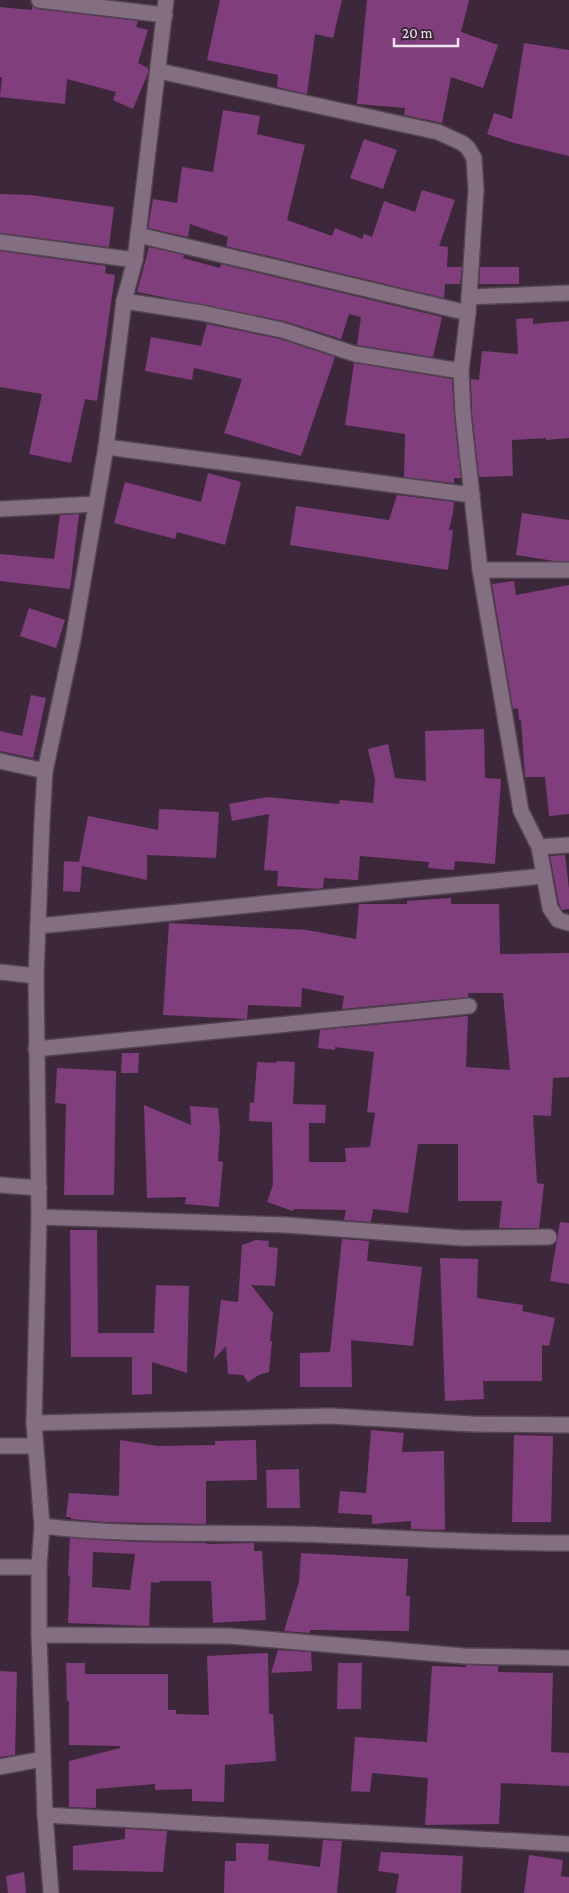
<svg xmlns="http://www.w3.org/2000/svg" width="569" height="1893" viewBox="0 0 569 1893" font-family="'Crimson Pro',serif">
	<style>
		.building { fill: #813e7c; fill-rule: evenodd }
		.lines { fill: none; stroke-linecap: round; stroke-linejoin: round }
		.street-casing { stroke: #534452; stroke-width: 18 }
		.street { stroke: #846e81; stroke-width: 15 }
	</style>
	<rect width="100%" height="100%" fill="#3c283a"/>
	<g class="building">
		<polygon points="220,0 342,0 333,38 315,34 307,94 277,87 278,75 207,60"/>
		<polygon points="367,0 469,0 461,32 498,45 483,88 451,77 442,123 404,115 405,108 357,104"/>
		<polygon points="32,6 38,9 138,21 136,27 148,30 138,63 148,68 148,73 133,109 113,100 116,92 67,79 65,104 0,97 2,77 0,77 0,7 32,10"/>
		<polygon points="524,43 569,50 569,156 514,143 487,134 494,113 512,119"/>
		<polygon points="223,110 260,116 257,134 305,145 287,220 332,236 335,228 362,239 364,234 372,237 384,201 415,212 422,190 455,200 439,246 448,247 447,267 462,267 460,284 445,284 444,298 226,246 228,237 190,224 188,237 148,228 153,199 177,203 182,167 213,172"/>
		<polygon points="364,139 397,150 383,189 350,178"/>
		<polygon points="0,194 31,195 114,207 109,247 0,233"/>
		<polygon points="149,247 184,255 183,258 220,268 221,264 442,317 433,357 357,345 361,317 349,314 341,339 284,321 137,292"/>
		<polygon points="0,251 106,266 105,273 115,275 97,401 85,399 71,463 29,454 42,394 0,387"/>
		<polygon points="480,267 519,267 519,284 479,284"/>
		<polygon points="533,318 533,324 569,321 569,438 546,440 546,438 512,440 513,476 479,477 472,413 471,379 479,380 482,351 518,354 516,319"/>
		<polygon points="207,324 280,339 335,357 301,456 224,433 242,379 194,368 192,380 145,371 151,337 201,346"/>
		<polygon points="354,363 452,379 454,415 461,478 454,478 454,483 404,477 405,434 345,425"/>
		<polygon points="208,473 241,482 225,545 177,532 175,539 114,523 125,482 201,502"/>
		<polygon points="397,495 454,502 453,513 449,530 453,530 448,570 290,545 296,506 389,520"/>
		<polygon points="522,513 569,520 569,561 554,561 516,555"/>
		<polygon points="79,514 70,589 0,581 0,554 54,559 60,515"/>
		<polygon points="514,581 516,595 569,585 569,814 549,816 545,777 525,777 521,720 519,720 518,708 513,709 492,584"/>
		<polygon points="29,608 65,620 56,648 20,636"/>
		<polygon points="31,695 46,698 33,758 0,751 0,731 22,736"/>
		<polygon points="484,729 485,778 501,779 495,864 455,861 454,870 428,868 429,862 360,856 358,880 324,878 323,888 318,889 277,886 278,871 264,870 269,814 232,821 229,804 267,797 339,804 340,800 373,803 375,780 368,749 388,744 395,778 426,781 425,731"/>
		<polygon points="159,809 219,812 216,858 147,855 147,880 82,866 80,892 63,891 64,861 79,862 88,816 158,830"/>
		<polygon points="565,855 569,889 569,909 562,910 559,904 550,856"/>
		<polygon points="451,898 451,904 499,904 500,954 569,953 569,1077 553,1078 551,1116 533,1115 537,1183 544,1184 539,1228 499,1228 502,1201 458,1201 458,1144 418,1144 408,1213 373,1209 371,1222 344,1220 346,1210 294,1209 293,1211 267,1202 273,1185 272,1122 249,1121 250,1102 254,1103 257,1062 276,1063 277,1061 295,1062 293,1104 326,1105 325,1123 309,1123 309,1162 346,1162 345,1148 370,1147 375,1113 367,1112 374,1052 335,1047 335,1050 318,1048 320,1030 468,1016 466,1067 510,1070 503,993 468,993 468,997 342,1009 344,996 302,988 301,1007 248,1005 247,1019 163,1015 169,923 307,930 356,939 359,904 407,904 407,901"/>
		<polygon points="122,1053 139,1053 138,1073 121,1073"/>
		<polygon points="57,1068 116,1071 114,1195 64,1195 66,1104 55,1103"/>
		<polygon points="144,1105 191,1125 190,1106 218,1108 220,1129 218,1161 223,1162 219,1207 185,1204 186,1197 147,1198"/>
		<polygon points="560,1222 569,1223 569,1284 550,1281"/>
		<polygon points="70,1230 97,1230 98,1333 154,1333 156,1285 189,1286 187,1373 152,1362 152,1394 132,1395 132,1357 71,1357"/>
		<polygon points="342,1239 369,1241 367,1261 422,1267 413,1346 351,1340 352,1387 300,1387 300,1353 330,1352"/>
		<polygon points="256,1240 269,1241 268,1247 278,1248 275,1286 251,1285 273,1313 270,1341 272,1341 269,1372 259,1375 248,1382 243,1375 228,1374 226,1346 214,1359 221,1300 238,1302 242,1245"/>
		<polygon points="440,1258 478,1259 477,1298 523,1305 522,1311 555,1318 549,1346 542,1345 542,1381 483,1381 484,1399 445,1401"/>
		<polygon points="371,1430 404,1433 402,1452 444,1451 445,1530 411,1529 411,1521 372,1524 372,1515 338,1513 340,1491 366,1493"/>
		<polygon points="514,1435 553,1436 551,1522 512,1522"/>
		<polygon points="120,1440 158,1446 215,1445 215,1441 256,1440 257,1480 206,1481 206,1524 104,1522 71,1519 71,1517 66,1517 69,1493 119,1496"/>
		<polygon points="299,1469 300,1508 267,1508 266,1470"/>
		<path d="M70,1538l65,4 72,1v1l47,-1v8h8l4,69 -53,3 -2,-42h-51l-1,2 -8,-1 -2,44 -81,-3 2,-47h-2zM93,1552l42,2 -5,36 -38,-3z"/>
		<polygon points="301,1553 408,1559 406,1596 410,1596 409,1631 310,1630 310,1633 284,1631 299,1582"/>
		<polygon points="278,1650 311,1652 312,1671 271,1673"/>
		<polygon points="268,1653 269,1714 273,1714 276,1761 225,1765 224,1802 192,1801 192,1789 155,1790 155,1784 96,1789 96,1808 69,1807 69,1761 120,1748 120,1746 69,1745 69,1701 67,1701 66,1663 85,1663 85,1674 168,1674 168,1710 176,1710 176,1714 209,1715 207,1656"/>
		<polygon points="338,1663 362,1663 361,1709 337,1709"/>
		<polygon points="466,1665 498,1666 498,1672 553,1673 551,1752 569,1753 569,1786 501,1783 499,1824 425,1825 428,1778 372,1773 370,1792 351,1791 355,1737 427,1742 432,1666 466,1667"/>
		<polygon points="0,1671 17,1672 15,1755 0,1757"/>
		<polygon points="125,1829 167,1831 163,1872 73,1870 73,1846 125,1839"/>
		<polygon points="323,1840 342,1841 337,1893 224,1893 225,1861 236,1861 236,1843 269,1844 268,1860 320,1867"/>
		<polygon points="381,1852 463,1856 461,1893 396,1893 399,1874 378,1871"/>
		<polygon points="529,1855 563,1860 561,1876 569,1877 569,1893 524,1893"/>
		<polygon points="24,1872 26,1893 8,1893 6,1876"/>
	</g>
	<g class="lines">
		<defs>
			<g id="street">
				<polyline points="39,0 165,15"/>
				<polyline points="159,71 438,132 462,143 468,148 474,158 476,190 468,313 461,371 463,414 480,570 521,811 539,847 550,908 558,920 569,923"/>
				<polyline points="138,235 468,313"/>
				<polyline points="0,242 135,260"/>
				<polyline points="469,297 569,293"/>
				<polyline points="124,301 202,313 282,330 355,354 461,371"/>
				<polyline points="106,447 472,495"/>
				<polyline points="0,509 96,504"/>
				<polyline points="480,570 569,570"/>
				<polyline points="0,761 45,771"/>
				<polyline points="539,847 569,845"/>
				<polyline points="38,926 544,876"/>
				<polyline points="0,972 36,976"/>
				<polyline points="36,1049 469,1006"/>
				<polyline points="0,1185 39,1188"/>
				<polyline points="39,1217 286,1225 462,1238 549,1237"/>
				<polyline points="34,1423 330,1416 473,1424 569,1425"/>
				<polyline points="0,1446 35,1446"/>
				<path d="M42,1526c82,10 167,6 250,8 92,2 184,10 277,9"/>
				<polyline points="0,1567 39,1567"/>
				<polyline points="39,1635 229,1636 464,1656 569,1658"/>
				<polyline points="0,1767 43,1759"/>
				<polyline points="45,1815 569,1844"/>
				<polyline points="51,1893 45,1815 39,1635 39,1567 42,1526 34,1423 39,1217 36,976 42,822 45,771 73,640 106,447 124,301 135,260 166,0"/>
			</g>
		</defs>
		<use href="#street" class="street-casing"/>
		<use href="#street" class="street"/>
	</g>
	<path d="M394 38v8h64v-8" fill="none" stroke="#f0e4ee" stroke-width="2.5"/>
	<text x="402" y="38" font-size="15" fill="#f0e4ee" stroke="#3c283a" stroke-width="4" paint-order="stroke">20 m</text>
</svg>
